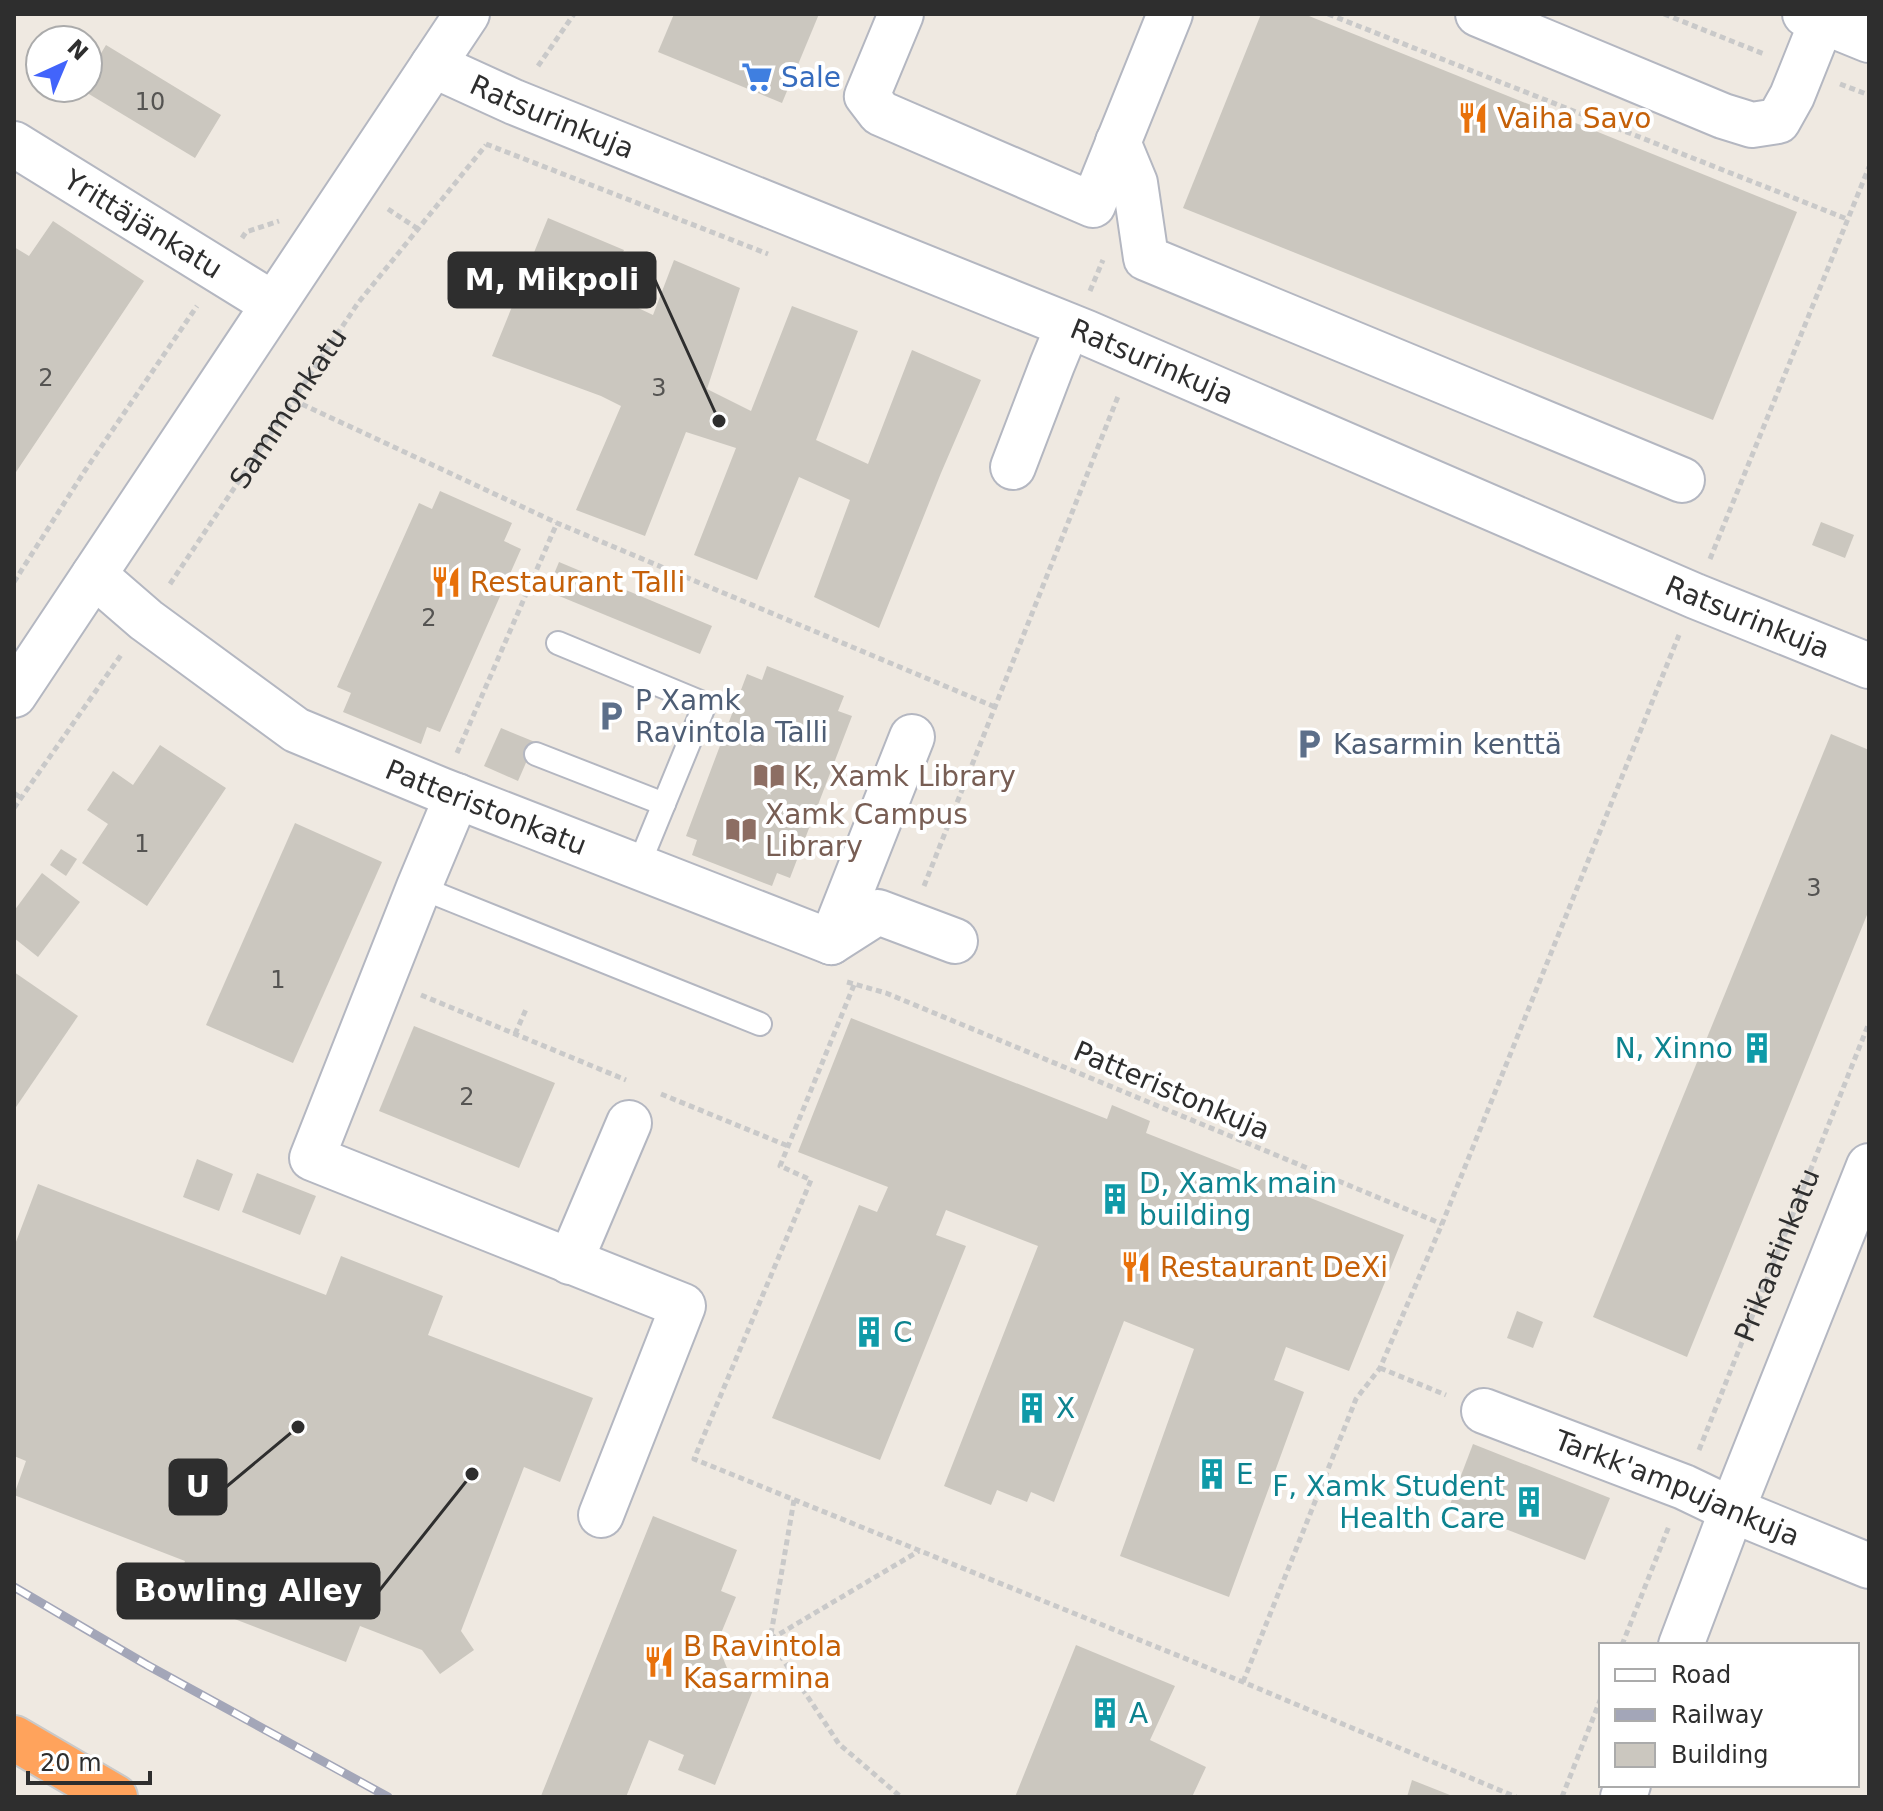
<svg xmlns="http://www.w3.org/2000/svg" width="1883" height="1811" viewBox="0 0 1883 1811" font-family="'DejaVu Sans',sans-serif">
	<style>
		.building { fill: #cbc7bf }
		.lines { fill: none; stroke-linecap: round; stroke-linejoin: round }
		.lane-casing { stroke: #b4b7c1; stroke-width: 26 }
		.street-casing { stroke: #b4b7c1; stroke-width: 48 }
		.secondary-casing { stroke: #b4b7c1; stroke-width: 48 }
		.highway-casing { stroke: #c9c9c9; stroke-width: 48 }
		.path { stroke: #c9c9c9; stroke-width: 5; stroke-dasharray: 6 4; stroke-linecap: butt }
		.lane { stroke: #fff; stroke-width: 22 }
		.street { stroke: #fff; stroke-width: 44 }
		.secondary { stroke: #fff; stroke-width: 44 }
		.highway { stroke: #ffa35c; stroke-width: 44 }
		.rail-casing { stroke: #a3a6b8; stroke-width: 9 }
		.rail { stroke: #fff; stroke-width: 6; stroke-dasharray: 18; stroke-linecap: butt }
		.labels { text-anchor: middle; stroke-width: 8; stroke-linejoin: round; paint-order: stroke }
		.number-label { font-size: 24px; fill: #555452 }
		.shop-label { font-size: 28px; fill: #366cbe; stroke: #fff; text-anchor: start }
		.street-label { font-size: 28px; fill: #2e2e2e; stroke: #fff }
		.food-label { font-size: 28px; fill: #c56008; stroke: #fff; text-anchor: start }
		.service-label { font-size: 28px; fill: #4e5e75; stroke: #fff; text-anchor: start }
		.education-label { font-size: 28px; fill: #785e54; stroke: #fff; text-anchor: start }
		.culture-label { font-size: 28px; fill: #0d838f; stroke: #fff; text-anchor: start }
		.leader { fill: none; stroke: #2e2e2e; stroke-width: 3 }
		.callout-dot { fill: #2e2e2e; stroke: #fff; stroke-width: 3 }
		.callout { fill: #2e2e2e; stroke: #2e2e2e; stroke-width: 3 }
		.callout-label { font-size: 30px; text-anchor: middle; font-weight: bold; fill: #fff }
	</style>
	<rect width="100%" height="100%" fill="#efe9e1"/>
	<g class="building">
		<polygon points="674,14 819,14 782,103 658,52"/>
		<polygon points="1261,14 1304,14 1797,212 1713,420 1183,208"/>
		<polygon points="106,45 221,115 195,158 79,88 88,88 88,75"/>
		<polygon points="548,218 624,250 604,296 634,306 653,315 674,260 740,288 707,389 751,411 792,306 858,331 816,440 868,464 912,350 981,380 941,473 879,628 814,597 850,500 799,477 757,580 694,555 736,448 686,432 645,536 576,510 621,406 601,396 492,356"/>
		<polygon points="53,221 144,281 14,475 14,247 29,256"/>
		<polygon points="440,491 512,523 504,541 521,549 440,732 427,727 421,744 343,712 351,693 337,687 419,503 432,509"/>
		<polygon points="1821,522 1854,535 1845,558 1812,545"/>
		<polygon points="559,562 712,626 700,654 547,591"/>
		<polygon points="767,666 844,696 838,711 852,716 790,878 777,873 772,886 692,855 697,840 686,836 747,674 762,680"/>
		<polygon points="501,728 535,742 518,781 484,766"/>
		<polygon points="1831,734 1869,750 1869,910 1687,1357 1593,1317"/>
		<polygon points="160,745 226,788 147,906 82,863 108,824 87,810 113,771 133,785"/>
		<polygon points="295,823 382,862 293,1063 206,1025"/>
		<polygon points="61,849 77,859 66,876 50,865"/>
		<polygon points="42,873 80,902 38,957 14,938 14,911"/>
		<polygon points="14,972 78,1016 14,1110"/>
		<polygon points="851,1018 1107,1119 1112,1105 1150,1121 1146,1133 1404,1235 1349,1371 1286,1347 1274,1380 1304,1392 1229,1597 1120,1556 1194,1349 1124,1321 1054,1502 1031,1492 1027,1502 997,1490 991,1505 944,1486 1038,1246 946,1210 936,1235 966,1246 880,1460 772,1418 859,1205 877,1212 888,1187 798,1152"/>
		<polygon points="414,1026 555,1083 519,1168 379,1111"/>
		<polygon points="197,1159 233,1174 219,1211 183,1197"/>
		<polygon points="257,1173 316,1196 300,1235 242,1212"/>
		<polygon points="38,1184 326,1295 341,1256 443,1296 428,1335 593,1398 560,1482 524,1467 461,1631 474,1650 440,1674 422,1650 360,1626 346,1662 172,1595 185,1561 14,1495 26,1461 14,1456 14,1247"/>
		<polygon points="1517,1311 1543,1322 1533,1348 1507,1338"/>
		<polygon points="1473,1444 1610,1498 1585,1560 1449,1507"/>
		<polygon points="653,1516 737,1550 721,1591 736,1597 717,1643 727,1668 757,1680 715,1785 678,1770 684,1755 649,1740 626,1797 544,1797 541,1796"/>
		<polygon points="1076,1645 1175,1686 1150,1740 1206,1767 1192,1797 1015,1797"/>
		<polygon points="1412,1780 1455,1797 1407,1797"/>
	</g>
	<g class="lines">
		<defs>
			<g id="lane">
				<polyline points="558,643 705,704 638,867"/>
				<polyline points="536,754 664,804"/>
				<polyline points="419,887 760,1024"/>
			</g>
			<g id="street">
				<polyline points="901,14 867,96 880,113 1093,205 1170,14"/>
				<polyline points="1478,14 1723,116 1752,125 1778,121 1792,96 1822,21"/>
				<polyline points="1805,14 1869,40"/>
				<path id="s3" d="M433,65l81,37 573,231 608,263 174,70"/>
				<polyline points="1118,142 1135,183 1146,258 1682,480"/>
				<polyline points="1013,467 1052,365 1068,326"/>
				<path id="s4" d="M94,575l52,45 150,110 145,60 390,152 47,-30 77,29"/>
				<polyline points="457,796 419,887 312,1158 683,1306 601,1515"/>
				<polyline points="831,942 912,737"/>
				<polyline points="570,1262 629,1123"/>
				<path id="s5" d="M1484,1411l200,76 48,23 137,56"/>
				<polyline points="1681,1645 1732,1510 1869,1166"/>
				<polyline points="1623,1797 1628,1785"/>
			</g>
			<g id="secondary">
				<path id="s6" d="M14,144l259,160"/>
				<polyline points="14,695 467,14"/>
			</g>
			<polyline id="highway" points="14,1738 115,1797"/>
		</defs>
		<use href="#lane" class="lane-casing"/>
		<use href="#street" class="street-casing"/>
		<use href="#secondary" class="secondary-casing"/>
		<use href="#highway" class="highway-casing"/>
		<g class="path">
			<polyline points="1328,14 1847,219"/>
			<polyline points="1664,14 1764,54"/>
			<polyline points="538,66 574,14"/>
			<polyline points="1840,84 1869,95"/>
			<polyline points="486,144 768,254"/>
			<polyline points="388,209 418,229"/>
			<polyline points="242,238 246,232 279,221"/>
			<polyline points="1090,291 1103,260"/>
			<polyline points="293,400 557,523 995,707"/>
			<polyline points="1710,559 1869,167"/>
			<polyline points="14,582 84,472 197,306"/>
			<path id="s1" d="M170,584l188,-281 128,-158"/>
			<polyline points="457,753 557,523"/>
			<polyline points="14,793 21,798"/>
			<polyline points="14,808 121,655"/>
			<polyline points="924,886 1119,394"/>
			<polyline points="847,982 886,993 1442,1224"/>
			<polyline points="854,985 780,1166 811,1180 694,1459 1243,1682 1516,1797"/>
			<polyline points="421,995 626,1080"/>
			<polyline points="515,1034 527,1007"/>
			<polyline points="661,1094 788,1146"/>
			<polyline points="1380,1368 1446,1395"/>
			<path id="s2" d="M1699,1450l170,-427"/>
			<polyline points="794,1500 770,1640 839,1744 901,1797"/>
			<polyline points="771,1639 919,1551"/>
			<polyline points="1622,1645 1669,1526"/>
			<polyline points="1243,1682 1356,1399 1380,1368 1442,1224 1679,635"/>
			<polyline points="1562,1797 1601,1698"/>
		</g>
		<use href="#lane" class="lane"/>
		<use href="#street" class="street"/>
		<use href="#secondary" class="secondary"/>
		<use href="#highway" class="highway"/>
		<defs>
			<polyline id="rail" points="14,1587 147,1665 388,1797"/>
		</defs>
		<use href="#rail" class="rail-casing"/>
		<use href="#rail" class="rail"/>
	</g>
	<defs>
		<symbol id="supermarket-bare" viewBox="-9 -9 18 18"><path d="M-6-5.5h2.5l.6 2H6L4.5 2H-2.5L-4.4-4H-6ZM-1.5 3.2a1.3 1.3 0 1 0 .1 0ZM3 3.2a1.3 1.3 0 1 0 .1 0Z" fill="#3f7fe0" stroke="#fff" stroke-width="2.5" paint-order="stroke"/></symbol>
		<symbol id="restaurant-bare" viewBox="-9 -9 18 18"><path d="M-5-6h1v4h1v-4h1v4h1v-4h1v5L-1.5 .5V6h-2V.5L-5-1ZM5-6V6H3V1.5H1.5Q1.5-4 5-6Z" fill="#e8710a" stroke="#fff" stroke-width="2.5" paint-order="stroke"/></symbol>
		<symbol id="parking-bare" viewBox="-9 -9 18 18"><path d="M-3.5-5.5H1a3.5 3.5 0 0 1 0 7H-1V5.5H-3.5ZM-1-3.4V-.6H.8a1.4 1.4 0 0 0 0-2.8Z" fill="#5c6f8a" stroke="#fff" stroke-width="2.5" paint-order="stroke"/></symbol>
		<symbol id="library-bare" viewBox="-9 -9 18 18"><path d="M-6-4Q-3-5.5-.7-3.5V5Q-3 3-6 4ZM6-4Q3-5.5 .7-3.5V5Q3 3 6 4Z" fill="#8d6e63" stroke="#fff" stroke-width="2.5" paint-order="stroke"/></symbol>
		<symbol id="building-bare" viewBox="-9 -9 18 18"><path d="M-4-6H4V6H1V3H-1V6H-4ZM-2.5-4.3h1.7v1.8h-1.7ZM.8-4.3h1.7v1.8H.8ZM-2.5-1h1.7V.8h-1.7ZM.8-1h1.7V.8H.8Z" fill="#0f9aa8" stroke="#fff" stroke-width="2.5" paint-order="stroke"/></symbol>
	</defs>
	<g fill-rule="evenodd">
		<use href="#supermarket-bare" x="735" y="55" width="44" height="44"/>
		<use href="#restaurant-bare" x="1451" y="96" width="44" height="44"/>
		<use href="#restaurant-bare" x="424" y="560" width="44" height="44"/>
		<use href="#parking-bare" x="589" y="694" width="44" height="44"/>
		<use href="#parking-bare" x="1287" y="722" width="44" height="44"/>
		<use href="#library-bare" x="747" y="754" width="44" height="44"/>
		<use href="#library-bare" x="719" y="808" width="44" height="44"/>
		<use href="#building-bare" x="1735" y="1026" width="44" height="44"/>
		<use href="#building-bare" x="1093" y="1177" width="44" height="44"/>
		<use href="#restaurant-bare" x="1114" y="1245" width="44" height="44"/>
		<use href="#building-bare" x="847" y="1310" width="44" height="44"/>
		<use href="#building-bare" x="1010" y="1386" width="44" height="44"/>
		<use href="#building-bare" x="1190" y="1452" width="44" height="44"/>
		<use href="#building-bare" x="1507" y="1480" width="44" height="44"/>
		<use href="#restaurant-bare" x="637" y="1640" width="44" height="44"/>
		<use href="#building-bare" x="1083" y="1691" width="44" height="44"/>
	</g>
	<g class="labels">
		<g class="number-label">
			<text x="150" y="110">10</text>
			<text x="46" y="386">2</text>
			<text x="659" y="396">3</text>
			<text x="429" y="626">2</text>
			<text x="142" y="852">1</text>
			<text x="1814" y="896">3</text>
			<text x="278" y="988">1</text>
			<text x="467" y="1105">2</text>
		</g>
		<g class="shop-label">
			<text x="781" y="87">Sale</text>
		</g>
		<g class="street-label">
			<text dy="10" stroke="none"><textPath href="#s3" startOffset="130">Ratsurinkuja</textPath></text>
			<text dy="10" stroke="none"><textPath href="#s6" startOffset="152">Yrittäjänkatu</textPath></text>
			<text dy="10" stroke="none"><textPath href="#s3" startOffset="778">Ratsurinkuja</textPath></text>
			<text dy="10" stroke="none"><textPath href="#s1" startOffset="212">Sammonkatu</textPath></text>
			<text dy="10" stroke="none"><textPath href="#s3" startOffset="1426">Ratsurinkuja</textPath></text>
			<text dy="10" stroke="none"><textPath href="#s4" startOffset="460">Patteristonkatu</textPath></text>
			<text transform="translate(1172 1090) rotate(23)" y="10">Patteristonkuja</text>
			<text dy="10" stroke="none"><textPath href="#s2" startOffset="210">Prikaatinkatu</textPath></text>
			<text dy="10" stroke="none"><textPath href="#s5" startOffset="208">Tarkk'ampujankuja</textPath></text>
		</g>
		<g class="food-label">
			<text x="1497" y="128">Vaiha Savo</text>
			<text x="470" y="592">Restaurant Talli</text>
			<text x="1160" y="1277">Restaurant DeXi</text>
			<text x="683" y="1656">B Ravintola<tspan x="683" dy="32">Kasarmina</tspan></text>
		</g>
		<g class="service-label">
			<text x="635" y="710">P Xamk<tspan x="635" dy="32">Ravintola Talli</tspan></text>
			<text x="1333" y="754">Kasarmin kenttä</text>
		</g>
		<g class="education-label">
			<text x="793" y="786">K, Xamk Library</text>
			<text x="765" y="824">Xamk Campus<tspan x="765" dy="32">Library</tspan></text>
		</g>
		<g class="culture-label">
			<text x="1733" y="1058" text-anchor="end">N, Xinno</text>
			<text x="1139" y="1193">D, Xamk main<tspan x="1139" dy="32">building</tspan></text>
			<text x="893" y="1342">C</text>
			<text x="1056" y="1418">X</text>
			<text x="1236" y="1484">E</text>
			<text x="1505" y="1496" text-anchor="end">F, Xamk Student<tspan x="1505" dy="32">Health Care</tspan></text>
			<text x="1129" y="1723">A</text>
		</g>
	</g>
	<path class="leader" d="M719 421L655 280M298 1427L226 1487M472 1474L379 1591"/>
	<g class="callout-dot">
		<circle cx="719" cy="421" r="8"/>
		<circle cx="298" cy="1427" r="8"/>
		<circle cx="472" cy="1474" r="8"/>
	</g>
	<g class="callout">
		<rect x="449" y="253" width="206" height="54" rx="8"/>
		<rect x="170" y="1460" width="56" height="54" rx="8"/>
		<rect x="118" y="1564" width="261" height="54" rx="8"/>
	</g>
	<g class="callout-label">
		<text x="552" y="290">M, Mikpoli</text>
		<text x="198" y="1497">U</text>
		<text x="248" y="1601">Bowling Alley</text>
	</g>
	<rect width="1883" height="1811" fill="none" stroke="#2e2e2e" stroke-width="32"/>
	<rect x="1599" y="1643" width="260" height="144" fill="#ffffff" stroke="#ababab" stroke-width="2"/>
	<rect x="1615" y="1669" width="40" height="12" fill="#ffffff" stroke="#ababab" stroke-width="2"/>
	<text x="1671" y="1683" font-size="24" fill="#2e2e2e">Road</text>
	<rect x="1615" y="1709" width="40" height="12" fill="#a3a6b8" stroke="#ababab" stroke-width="2"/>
	<text x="1671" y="1723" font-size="24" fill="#2e2e2e">Railway</text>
	<rect x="1615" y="1743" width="40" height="24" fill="#cbc7bf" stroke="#ababab" stroke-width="2"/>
	<text x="1671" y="1763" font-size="24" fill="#2e2e2e">Building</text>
	<g transform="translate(64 64) rotate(44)"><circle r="38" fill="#ffffff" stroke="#ababab" stroke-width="2"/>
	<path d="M0-6L14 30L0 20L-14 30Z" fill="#4264fb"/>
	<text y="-12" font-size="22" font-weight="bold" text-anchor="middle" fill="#2e2e2e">N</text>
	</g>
	<path d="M28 1771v12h122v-12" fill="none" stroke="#2e2e2e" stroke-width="4"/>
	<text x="40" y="1771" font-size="24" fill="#2e2e2e" stroke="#ffffff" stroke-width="6" paint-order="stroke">20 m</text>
</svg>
